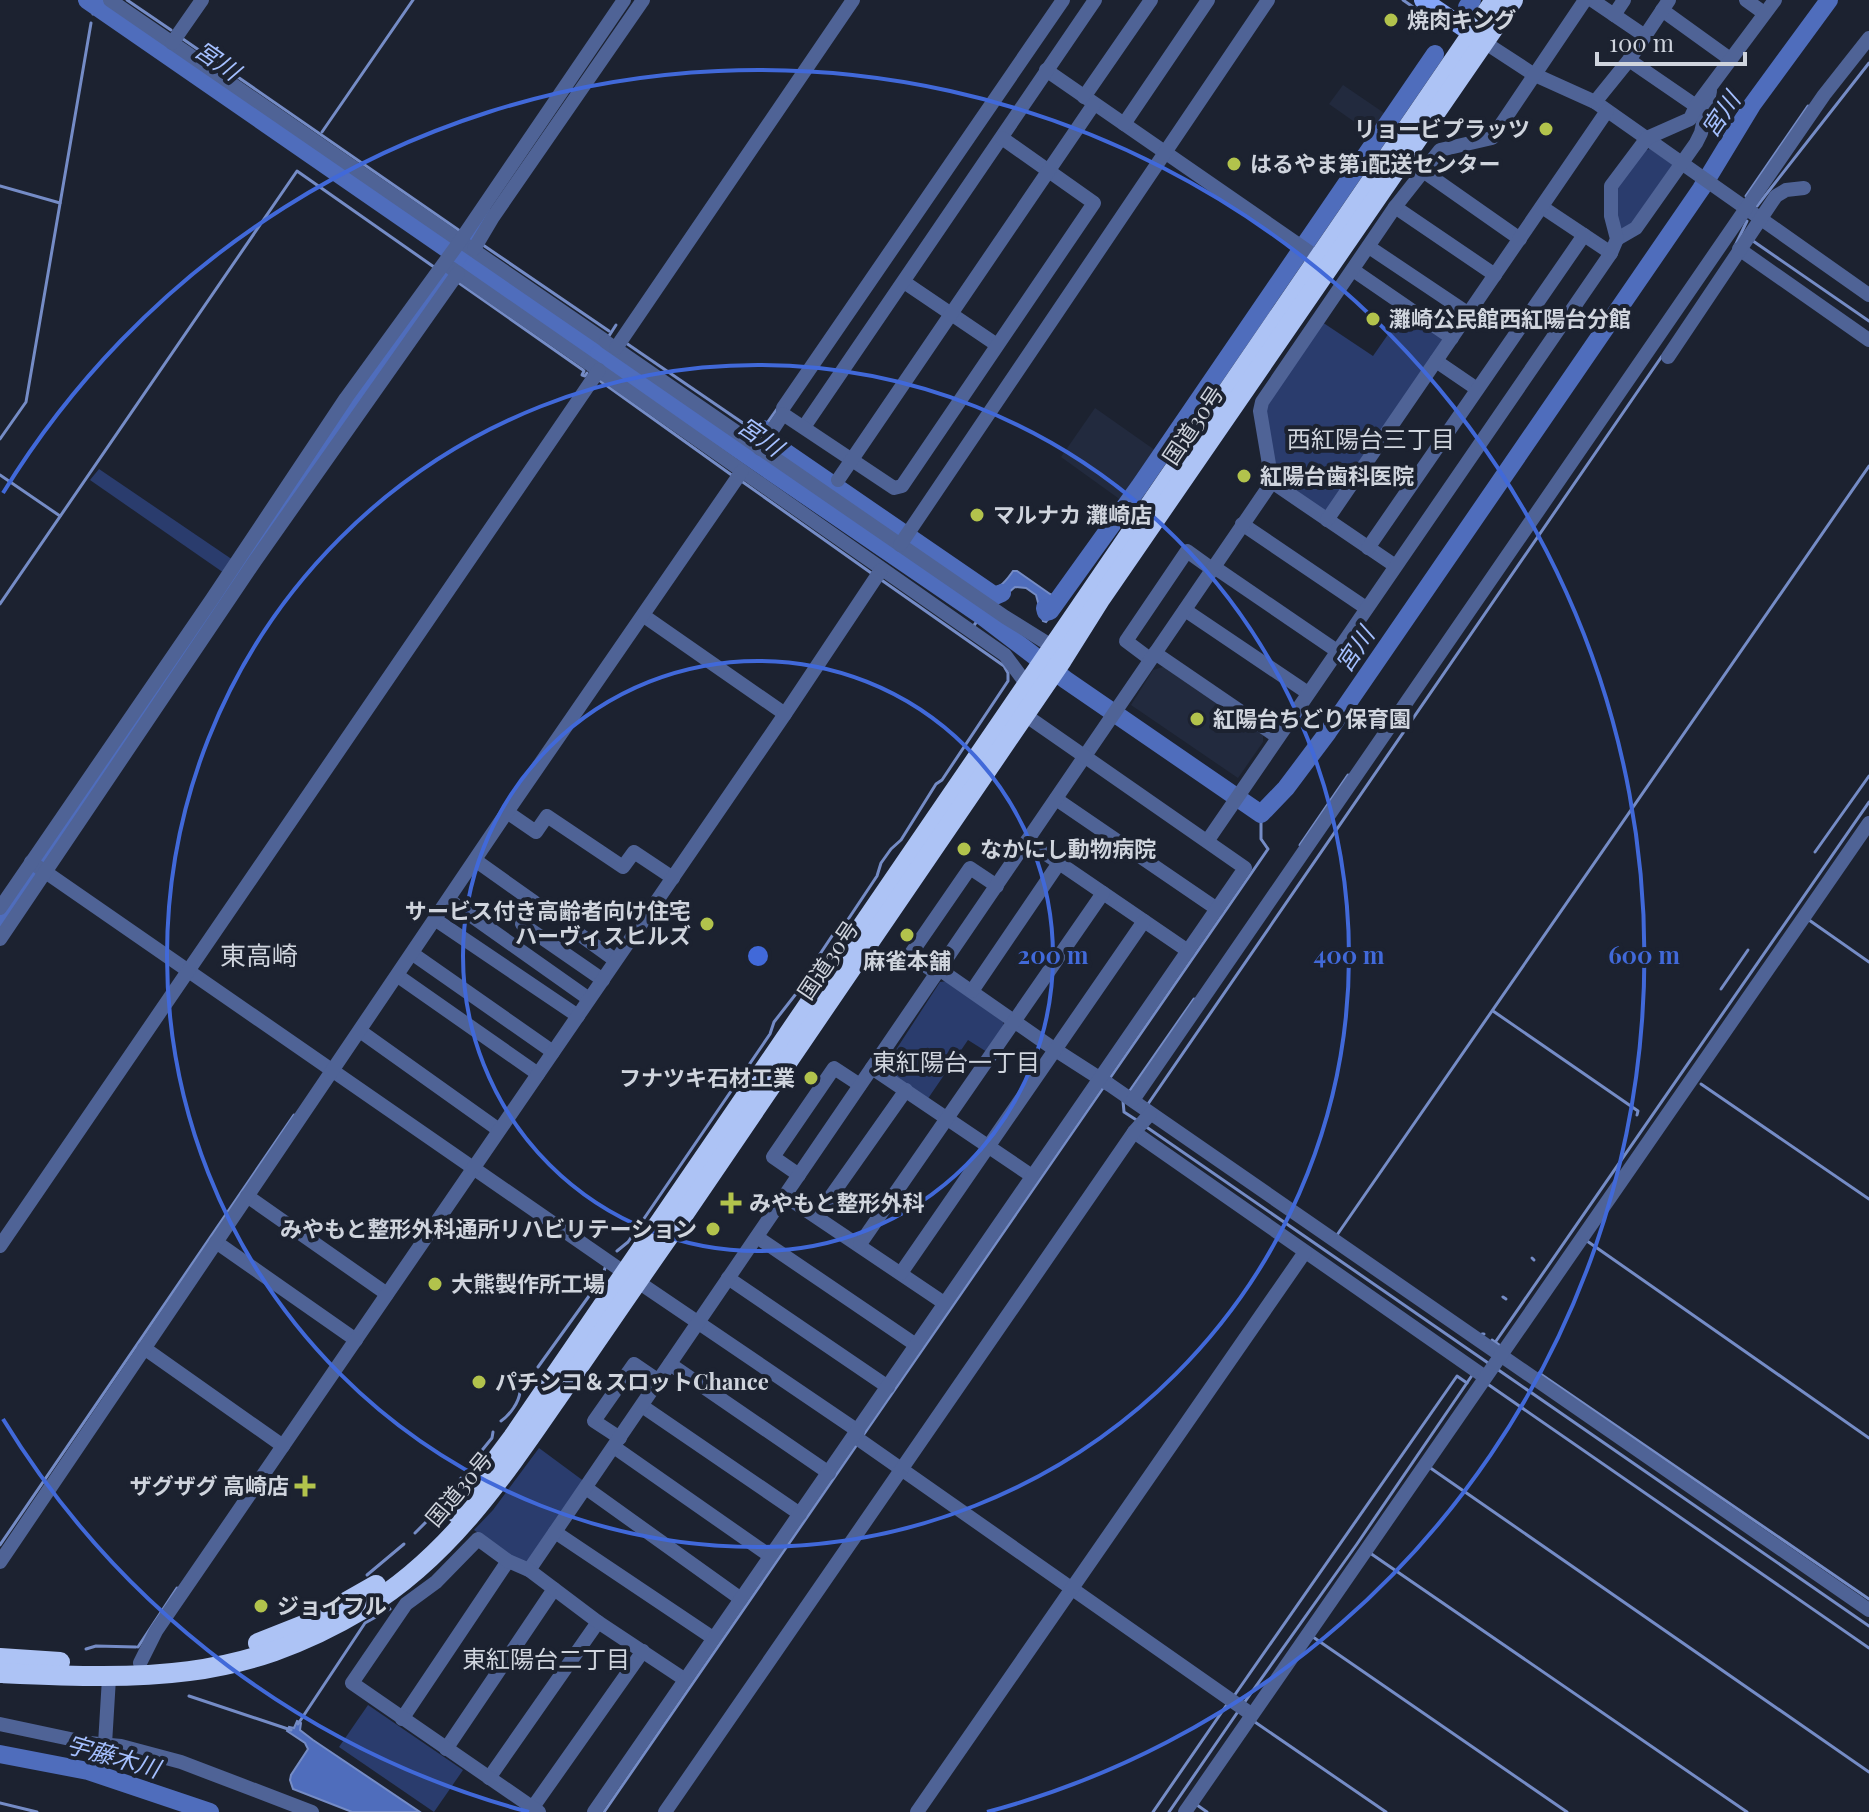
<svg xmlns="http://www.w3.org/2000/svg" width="1869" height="1812" viewBox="0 0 1869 1812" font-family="'Playfair Display','Noto Sans JP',serif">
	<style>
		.built { fill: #222a3e }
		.green { fill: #2a3c6d }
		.water { fill: #4f6dbc; stroke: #758cc6; stroke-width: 2 }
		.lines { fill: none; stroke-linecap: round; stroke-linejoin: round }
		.stream { stroke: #758cc6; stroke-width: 3 }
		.river { stroke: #4f6dbc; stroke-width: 18 }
		.minor { stroke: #4f6396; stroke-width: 14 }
		.major { stroke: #84a5f9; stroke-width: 18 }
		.highway { stroke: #adc3f5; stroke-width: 20 }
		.ring { fill: none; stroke: #4169d9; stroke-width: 4 }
		.poi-dot { fill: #b2c34c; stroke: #1c2230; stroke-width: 3 }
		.labels { text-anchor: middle; stroke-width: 8; stroke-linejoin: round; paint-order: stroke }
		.poi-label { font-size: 22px; font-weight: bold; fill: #cfd4dd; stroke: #1c2230; text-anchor: start }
		.street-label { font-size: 22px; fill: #cfd4dd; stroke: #1c2230 }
		.water-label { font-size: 24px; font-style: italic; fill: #a5c0ff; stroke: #1c2230 }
		.neighbourhood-label { font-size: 24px; fill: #cfd4dd; stroke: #1c2230 }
		.quarter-label { font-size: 26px; fill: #cfd4dd; stroke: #1c2230 }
		.centre { fill: #4169d9; stroke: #1c2230; stroke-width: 4 }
		.ring-label { font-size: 24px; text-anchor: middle; font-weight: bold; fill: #4169d9; stroke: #1c2230; stroke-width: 8; stroke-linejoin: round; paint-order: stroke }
	</style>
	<rect width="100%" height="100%" fill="#1c2230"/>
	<g class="built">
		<polygon points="1343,85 1390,117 1376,137 1329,104"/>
		<polygon points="1095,408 1159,453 1125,503 1061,457"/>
		<polygon points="1166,666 1263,733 1263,742 1238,778 1131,705 1153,670"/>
	</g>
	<g class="green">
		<polygon points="1650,149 1675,166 1636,222 1618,231 1615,190 1642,151"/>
		<polygon points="1405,310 1446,339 1327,514 1276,480 1263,412 1322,322 1373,356"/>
		<polygon points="99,469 233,560 224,573 90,480"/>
		<polygon points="948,981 1003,1019 1004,1027 987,1052 968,1040 927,1100 887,1072 888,1062 940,982"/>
		<polygon points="539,1448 585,1482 528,1565 519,1563 474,1530 493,1510"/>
		<polygon points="368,1705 463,1770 434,1812 339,1747"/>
	</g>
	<g class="water">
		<path d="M1013,571h4l33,23 13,6 -17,22 -3,-1 -7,-26 -10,-7 -11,-1 -16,14h-6l-13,-12 4,-5c14,9 21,-2 29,-13z"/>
		<polygon points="297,1721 301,1723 300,1730 313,1740 420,1812 352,1812 293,1789 290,1780 291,1775 308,1749 305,1743 287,1731 289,1727 294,1728"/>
	</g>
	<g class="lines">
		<g class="stream">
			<polyline points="127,0 171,30"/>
			<polyline points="1403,0 1442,27"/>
			<polyline points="93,14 95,6"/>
			<polyline points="180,37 460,231"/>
			<polyline points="322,132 413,0"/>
			<polyline points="0,186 60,203"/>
			<polyline points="1746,196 1808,106"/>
			<polyline points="1757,206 1869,63"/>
			<polyline points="1753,241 1869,321"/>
			<polyline points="483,245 609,331"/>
			<polyline points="1735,246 1747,221"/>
			<polyline points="459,283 583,370"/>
			<polyline points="607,339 616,325"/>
			<polyline points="626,343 759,434"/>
			<polyline points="591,362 603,345"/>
			<polyline points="584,371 582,375 585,376 587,373"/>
			<polyline points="599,380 733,476"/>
			<polyline points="763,429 777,409"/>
			<polyline points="0,439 26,402 91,23"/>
			<polyline points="0,475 60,516"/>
			<polyline points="740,480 874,575"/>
			<polyline points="0,604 297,171 434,267"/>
			<polyline points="972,628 984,612"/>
			<polyline points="1007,634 1012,626"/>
			<polyline points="1300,845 1348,775"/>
			<polyline points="1815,852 1869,776"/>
			<polyline points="1809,920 1869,962"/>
			<polyline points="1721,989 1748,950"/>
			<polyline points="1493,1011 1638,1111 1637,1115"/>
			<polyline points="1110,1078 1268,849 1261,839 1261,814"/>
			<polyline points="1701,1084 1869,1199"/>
			<polyline points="1129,1092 1194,999"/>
			<polyline points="1123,1101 1124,1112 1138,1121"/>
			<polyline points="1148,1104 1662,356"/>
			<polyline points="1145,1126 1491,1365"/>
			<polyline points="1337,1235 1869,466"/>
			<polyline points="1587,1241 1869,1438"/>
			<polyline points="617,1251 628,1242 770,1034 774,1022 813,972 818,957 836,930 847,921 877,876 881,863 891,849 901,840 936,784 942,780 1008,681 1008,673 1004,666 880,579"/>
			<polyline points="1532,1258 1534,1260"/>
			<polyline points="1503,1297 1506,1299"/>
			<polyline points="1482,1334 1484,1334"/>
			<polyline points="1492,1340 1499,1345"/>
			<polyline points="1494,1344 1869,802"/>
			<polyline points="538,1367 602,1278 605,1268"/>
			<polyline points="1497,1369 1869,1626"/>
			<polyline points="1539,1373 1869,1599"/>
			<polyline points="528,1380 531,1376"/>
			<polyline points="1489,1385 1869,1648"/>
			<path d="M501,1421c9,-6 18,-19 19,-29"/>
			<polyline points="864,1434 1103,1088"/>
			<polyline points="470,1465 492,1438 493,1432"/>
			<polyline points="1429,1467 1869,1772"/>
			<polyline points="415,1533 447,1501 461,1478"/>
			<polyline points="0,1545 294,1115"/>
			<polyline points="1370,1553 1747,1812"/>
			<polyline points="367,1575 404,1544"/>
			<polyline points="1313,1637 1567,1812"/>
			<polyline points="138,1647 177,1588"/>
			<polyline points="86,1649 96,1646 136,1647"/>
			<polyline points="189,1696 291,1730"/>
			<polyline points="1234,1696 1457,1376 1467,1383"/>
			<polyline points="1244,1703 1357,1544 1473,1374"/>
			<polyline points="1252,1720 1386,1812"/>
			<polyline points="298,1724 365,1623 390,1609 388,1607"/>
			<polyline points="0,1803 37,1812"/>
			<polyline points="1197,1805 1207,1812"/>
			<polyline points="604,1812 858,1443"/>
			<polyline points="1153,1812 1228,1703"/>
			<polyline points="1169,1812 1237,1713"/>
		</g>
		<g class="river">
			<polyline points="87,0 596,352"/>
			<polyline points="1467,7 1472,0"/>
			<polyline points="599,354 982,616 1066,680 1261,814 1286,788 1328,732 1701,189 1752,105 1829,0"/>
			<polyline points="763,429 759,434 995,596 1002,593"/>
			<polyline points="1045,608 1046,612 1050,611 1139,487 1435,54"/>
			<polyline points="0,922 373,375 486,217"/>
			<polyline points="0,1754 88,1771 210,1812"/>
		</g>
		<g class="minor">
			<polyline points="110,0 604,340"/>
			<polyline points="1592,0 1645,36"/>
			<polyline points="1746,0 1764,13"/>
			<polyline points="1662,10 1730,59"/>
			<polyline points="1614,15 1624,0"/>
			<polyline points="1484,42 1533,74 1595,102 1869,295"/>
			<polyline points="172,43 202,0"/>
			<polyline points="1629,60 1696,106"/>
			<polyline points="1046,70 1325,263"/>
			<polyline points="1084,97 1151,0"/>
			<polyline points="1595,102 1629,60 1669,0"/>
			<polyline points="1124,124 1208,0"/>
			<polyline points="1423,171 1520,239"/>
			<polyline points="1395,207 1495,275"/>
			<polyline points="1542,207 1611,253"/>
			<polyline points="1617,239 1636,228 1696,143 1701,133 1710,91"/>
			<polyline points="1369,247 1469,314"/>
			<polyline points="474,249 493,217 643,0"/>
			<polyline points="1739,249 1869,340"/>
			<polyline points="451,268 588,363"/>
			<polyline points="1353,270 1452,338"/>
			<polyline points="904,282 997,345"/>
			<polyline points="606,342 1005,617 1058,650"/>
			<polyline points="616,348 853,0"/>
			<polyline points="1668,357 1776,196 1786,190 1804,188"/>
			<polyline points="1436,361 1477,389"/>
			<polyline points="591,365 1005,655 1022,678 1036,688"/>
			<polyline points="783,414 783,408 1063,0"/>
			<polyline points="804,427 1095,0"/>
			<polyline points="760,449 783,414 894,488 902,486 1094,203 1002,138"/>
			<polyline points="838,480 1094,104"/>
			<polyline points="1272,482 1394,565"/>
			<polyline points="1327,520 1607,111"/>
			<polyline points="1242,524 1366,608"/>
			<polyline points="900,545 1268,0"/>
			<polyline points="1368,548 1584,235"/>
			<polyline points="1214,567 1337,651"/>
			<polyline points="1185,610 1308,693"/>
			<polyline points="644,616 785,714"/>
			<polyline points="1155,653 1278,737"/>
			<polyline points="1150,659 1126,641 1187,551 1212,569"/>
			<polyline points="1056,799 1217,909"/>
			<polyline points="507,812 536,832 547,816 623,867 634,852 673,878"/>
			<polyline points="1208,840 1611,253 1617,239 1611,216 1611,186 1647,138 1690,119 1696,106 1775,0"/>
			<polyline points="1027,841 1188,951"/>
			<polyline points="475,860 534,902 522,924 603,980"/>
			<polyline points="31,862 625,1273 858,1431"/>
			<polyline points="449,900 589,999"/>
			<polyline points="0,908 212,599 346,398 458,244 624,0"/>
			<polyline points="436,920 578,1016"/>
			<polyline points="572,929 615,960"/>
			<polyline points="0,939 255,561 458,273"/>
			<polyline points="413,954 553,1052"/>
			<polyline points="939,969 1054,1049 1110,1085 1869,1610"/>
			<polyline points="936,973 910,955 970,868 997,886"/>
			<polyline points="398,976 538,1074"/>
			<polyline points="972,991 1059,863"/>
			<polyline points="360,1031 499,1130"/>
			<polyline points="872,1068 1032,1176"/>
			<polyline points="1133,1100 1824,95 1869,38"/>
			<polyline points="1134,1132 1485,1377"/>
			<polyline points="799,1175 773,1157 834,1068 860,1085"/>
			<polyline points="247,1196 387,1294"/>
			<polyline points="785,1196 944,1303"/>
			<polyline points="817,1216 906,1090"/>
			<polyline points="757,1237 916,1345"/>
			<polyline points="216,1242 356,1340"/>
			<polyline points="860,1244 1103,893"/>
			<polyline points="0,1246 599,370"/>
			<polyline points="901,1273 1144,921"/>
			<polyline points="728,1278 888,1387"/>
			<polyline points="144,1348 283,1446"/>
			<polyline points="670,1364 829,1473"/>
			<polyline points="642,1406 800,1514"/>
			<polyline points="854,1436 1251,1714"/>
			<polyline points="620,1438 594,1421 634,1364 659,1381"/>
			<polyline points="614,1447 770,1556"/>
			<polyline points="586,1488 741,1599"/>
			<polyline points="555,1532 713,1638"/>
			<polyline points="0,1562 507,812 742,471"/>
			<polyline points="529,1570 1272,482 1260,411 1262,402 1395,207 1440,150 1492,138 1585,0"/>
			<polyline points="140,1663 156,1631 785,714 881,570"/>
			<polyline points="402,1719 508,1561"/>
			<polyline points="0,1724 89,1743 121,1746 181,1762 312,1812"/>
			<polyline points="105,1744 109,1678"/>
			<polyline points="446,1749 554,1589"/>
			<polyline points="489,1778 598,1622"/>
			<polyline points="533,1807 643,1651"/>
			<polyline points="539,1812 352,1683 406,1604 436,1582 478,1539 508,1561 529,1570 598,1622 684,1679"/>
			<polyline points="594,1812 1245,868 1018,710"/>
			<polyline points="665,1812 1134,1132 1150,1114"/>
			<polyline points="917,1812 1305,1252"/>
			<polyline points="1185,1812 1869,823"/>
		</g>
		<polyline class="major" points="1423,0 1483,41"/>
		<g class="highway">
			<polyline points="456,1513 513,1437 1495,0"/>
			<polyline points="258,1643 311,1622 376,1585"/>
			<polyline points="0,1658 60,1662"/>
			<path d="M0,1673c140,6 238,11 363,-64 87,-52 143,-137 199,-218 36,-52 71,-104 107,-155 131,-192 261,-385 393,-576l39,-62 412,-598"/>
		</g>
	</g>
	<g class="ring">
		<circle cx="758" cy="956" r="295"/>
		<circle cx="758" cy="956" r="591"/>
		<path d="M529 1812A886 886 0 0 1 3 1419M3 493A886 886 0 1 1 987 1812"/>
	</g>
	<g class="poi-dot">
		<circle cx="1391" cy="20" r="8"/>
		<circle cx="1546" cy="129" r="8"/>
		<circle cx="1234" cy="164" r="8"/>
		<circle cx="1373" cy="319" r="8"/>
		<circle cx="1244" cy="476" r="8"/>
		<circle cx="977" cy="515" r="8"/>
		<circle cx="1197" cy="719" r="8"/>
		<circle cx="964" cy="849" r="8"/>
		<circle cx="707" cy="924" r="8"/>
		<circle cx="907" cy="935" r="8"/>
		<circle cx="811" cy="1078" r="8"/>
		<path d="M727 1191h8v8h8v8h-8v8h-8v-8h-8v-8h8z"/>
		<circle cx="713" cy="1229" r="8"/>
		<circle cx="435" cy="1284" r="8"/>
		<circle cx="479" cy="1382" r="8"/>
		<path d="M301 1474h8v8h8v8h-8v8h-8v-8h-8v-8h8z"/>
		<circle cx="261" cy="1606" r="8"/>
	</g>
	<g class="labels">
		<g class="poi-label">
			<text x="1407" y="28">焼肉キング</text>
			<text x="1530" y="137" text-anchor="end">リョービプラッツ</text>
			<text x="1250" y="172">はるやま第1配送センター</text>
			<text x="1389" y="327">灘崎公民館西紅陽台分館</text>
			<text x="1260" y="484">紅陽台歯科医院</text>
			<text x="993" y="523">マルナカ 灘崎店</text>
			<text x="1213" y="727">紅陽台ちどり保育園</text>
			<text x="980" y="857">なかにし動物病院</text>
			<text x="691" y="919" text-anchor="end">サービス付き高齢者向け住宅<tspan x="691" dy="25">ハーヴィスヒルズ</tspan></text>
			<text x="907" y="969" text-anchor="middle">麻雀本舗</text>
			<text x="795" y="1086" text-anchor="end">フナツキ石材工業</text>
			<text x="749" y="1211">みやもと整形外科</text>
			<text x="697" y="1237" text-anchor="end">みやもと整形外科通所リハビリテーション</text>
			<text x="451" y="1292">大熊製作所工場</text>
			<text x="495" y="1390">パチンコ＆スロットChance</text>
			<text x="289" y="1494" text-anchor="end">ザグザグ 高崎店</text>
			<text x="277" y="1614">ジョイフル</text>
		</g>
		<g class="street-label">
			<text transform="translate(1193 425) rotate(-56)" y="8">国道30号</text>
			<text transform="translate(828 960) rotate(-56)" y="8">国道30号</text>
			<text transform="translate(459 1489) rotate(-50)" y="8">国道30号</text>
		</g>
		<g class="water-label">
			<text transform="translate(217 61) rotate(35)" y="8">宮川</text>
			<text transform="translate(1721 115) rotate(-56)" y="8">宮川</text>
			<text transform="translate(760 437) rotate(35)" y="8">宮川</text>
			<text transform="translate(1355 650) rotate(-56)" y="8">宮川</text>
			<text transform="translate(113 1757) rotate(16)" y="8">宇藤木川</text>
		</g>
		<g class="neighbourhood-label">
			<text x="1371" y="448">西紅陽台三丁目</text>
			<text x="956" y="1071">東紅陽台一丁目</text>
			<text x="546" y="1668">東紅陽台二丁目</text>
		</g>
		<g class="quarter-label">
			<text x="259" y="965">東高崎</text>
		</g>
	</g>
	<circle cx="758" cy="956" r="12" class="centre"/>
	<g class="ring-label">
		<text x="1053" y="964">200 m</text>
		<text x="1349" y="964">400 m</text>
		<text x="1644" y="964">600 m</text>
	</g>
	<path d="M1597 52v12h148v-12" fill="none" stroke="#cfd4dd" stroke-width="4"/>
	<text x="1609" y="52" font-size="24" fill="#cfd4dd" stroke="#1c2230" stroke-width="6" paint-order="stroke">100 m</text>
</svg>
